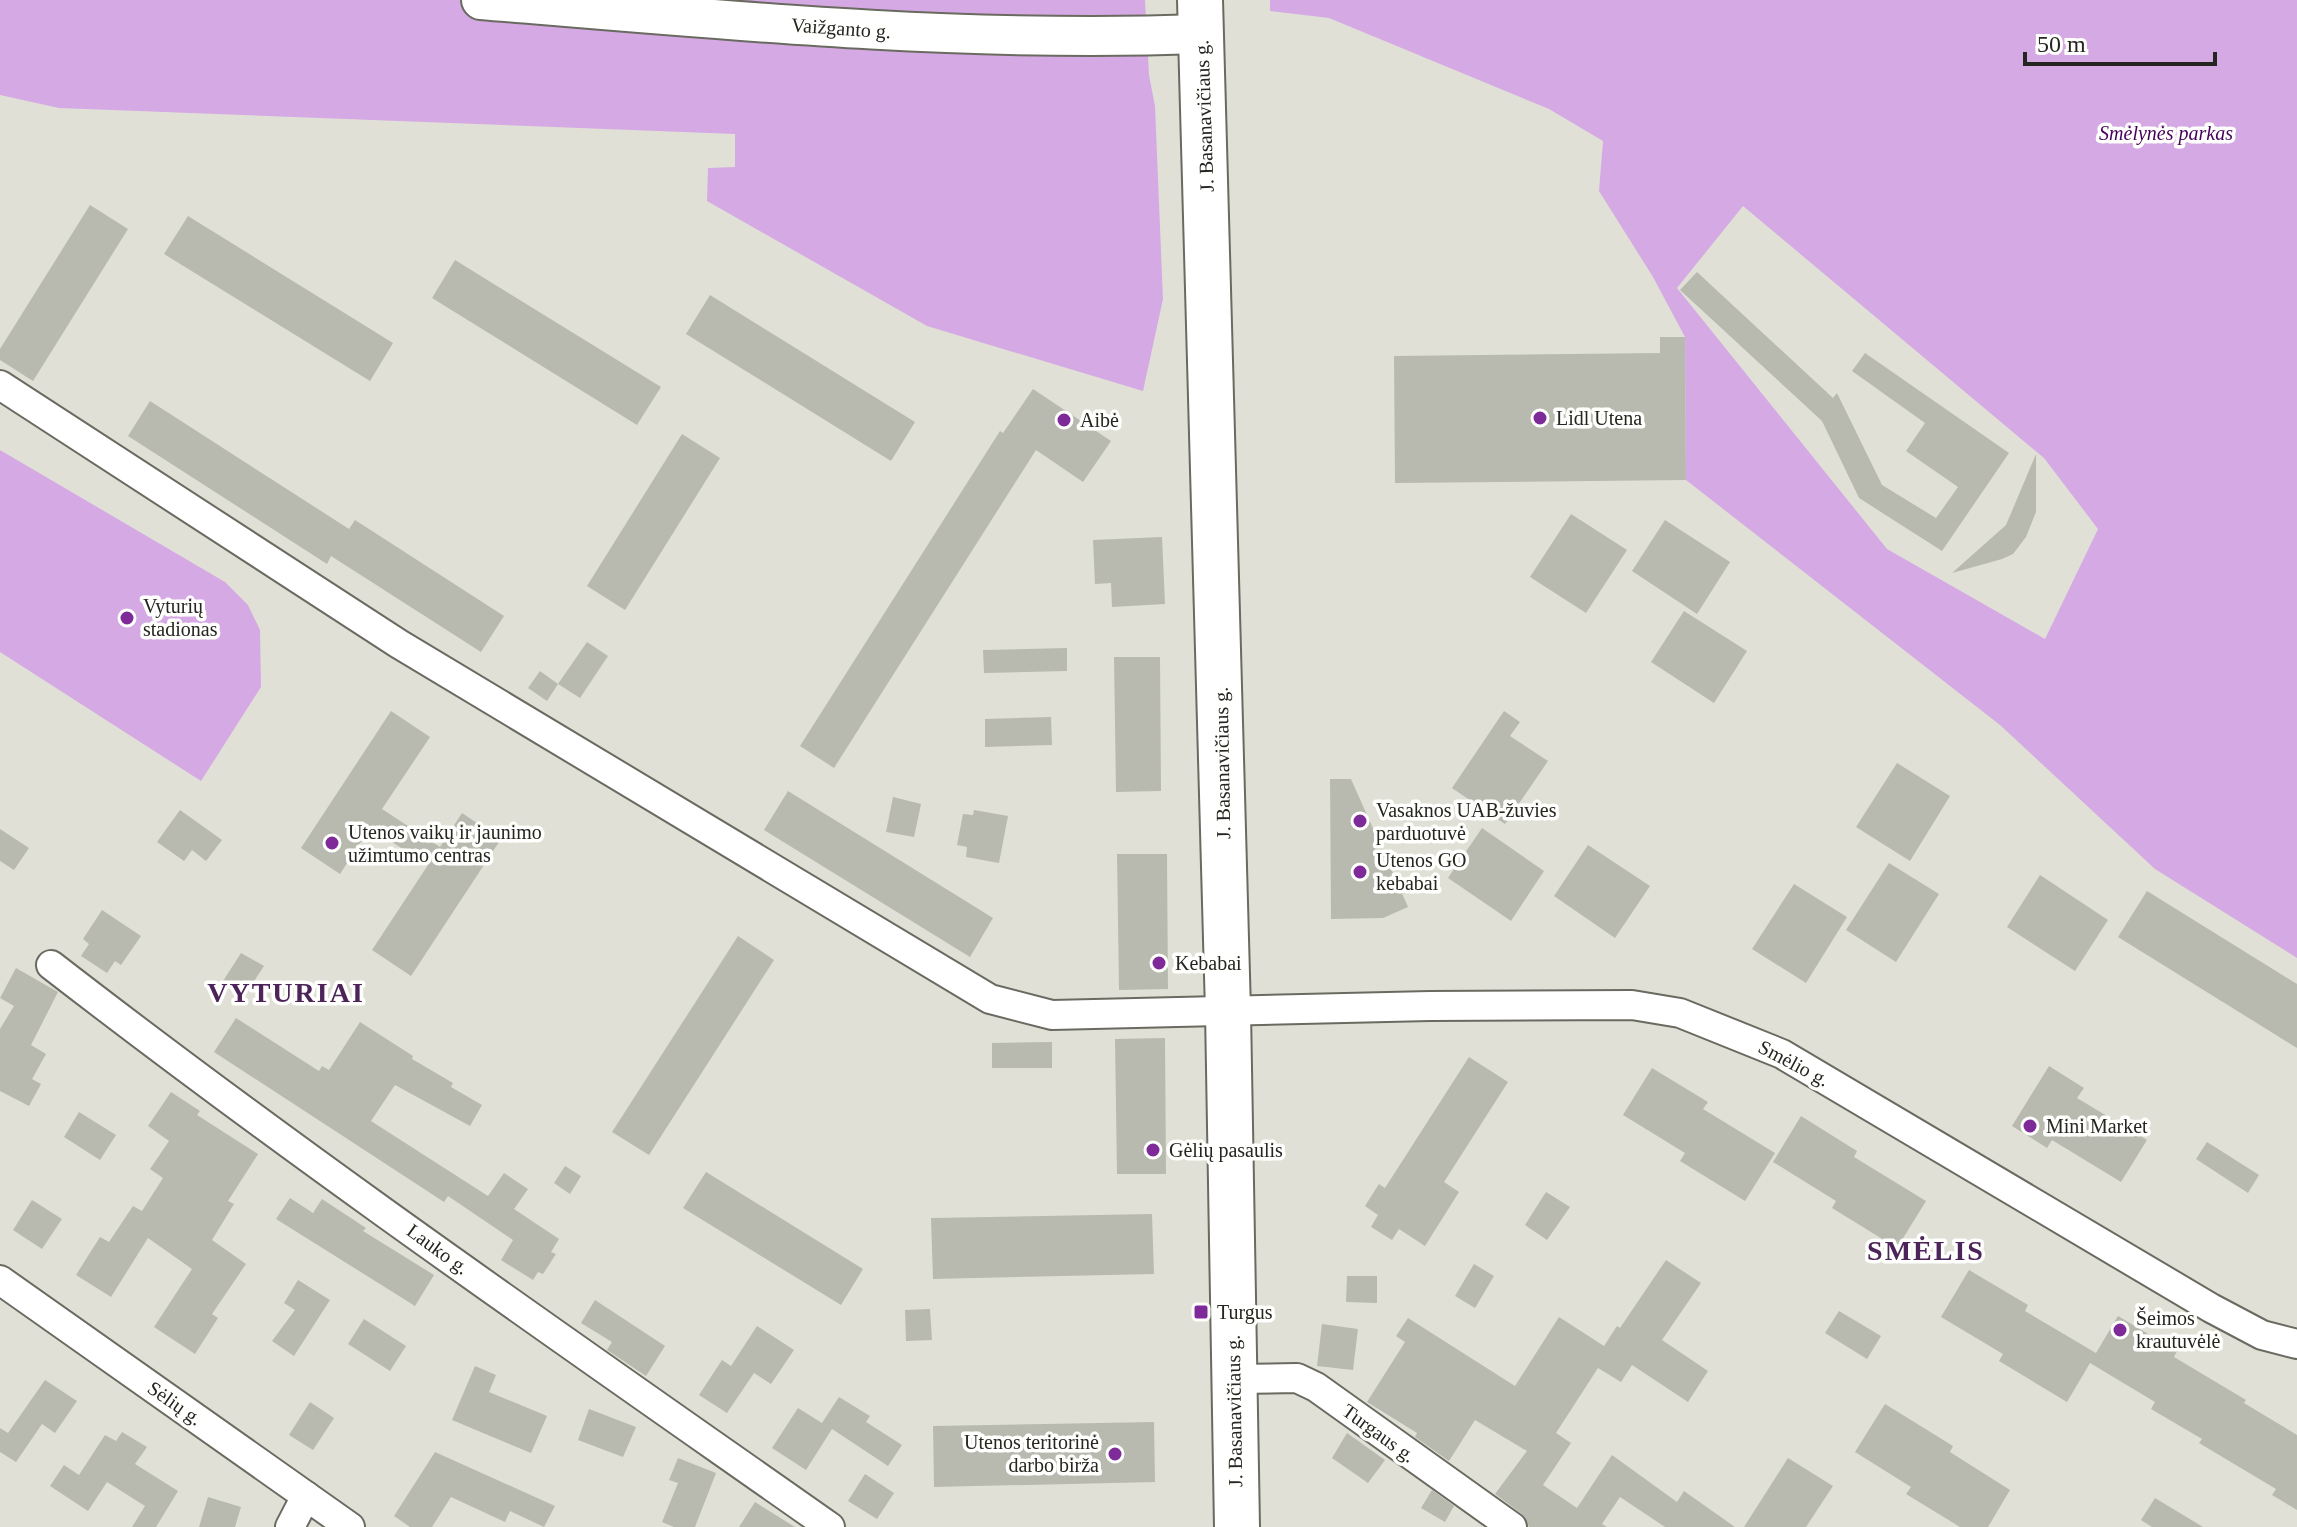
<svg xmlns="http://www.w3.org/2000/svg" width="2297" height="1527" viewBox="0 0 2297 1527" font-family="Georgia,serif">
	<style>
		.green { fill: #d5aae4; fill-rule: evenodd }
		.building { fill: #b9baaf }
		.lines { fill: none; stroke-linecap: round; stroke-linejoin: round }
		.minor-casing { stroke: #6a6a61; stroke-width: 32 }
		.secondary-casing { stroke: #6a6a61; stroke-width: 42 }
		.primary-casing { stroke: #6a6a61; stroke-width: 48 }
		.minor { stroke: #fff; stroke-width: 28 }
		.secondary { stroke: #fff; stroke-width: 38 }
		.primary { stroke: #fff; stroke-width: 44 }
		.poi-dot { fill: #7f2a99; stroke: #fffffe; stroke-width: 3 }
		.labels { text-anchor: middle; stroke-width: 7; stroke-linejoin: round; paint-order: stroke }
		.street-label { font-size: 20px; fill: #252521; stroke: #fffffe }
		.park-label { font-size: 20px; font-style: italic; fill: #460059; stroke: #fffffe }
		.poi-label { font-size: 20px; fill: #252521; stroke: #fffffe; text-anchor: start }
		.district-label { font-size: 28px; font-weight: bold; letter-spacing: 2px; fill: #4c2459; stroke: #fffffe }
	</style>
	<rect width="100%" height="100%" fill="#e0e0d6"/>
	<g class="green">
		<polygon points="0,0 1145,0 1149,75 1155,106 1163,299 1143,391 927,326 707,201 708,168 735,167 735,134 59,108 0,95"/>
		<path d="M1270,0h1027v958l-142,-89 -155,-144 -314,-245 -1,-143 -32,-60 -54,-86 4,-50 -54,-32 -220,-91 -59,-7zM1743,206l301,252 54,71 -53,110 -158,-90 -210,-261z"/>
		<polygon points="0,450 225,582 248,605 260,630 261,687 201,781 0,652"/>
	</g>
	<g class="building">
		<polygon points="90,205 128,229 33,381 0,360 0,349"/>
		<polygon points="188,216 393,343 370,381 164,254"/>
		<polygon points="455,260 661,387 637,425 432,298"/>
		<polygon points="1697,272 1833,398 1837,393 1882,485 1936,518 1958,487 1906,451 1925,423 1852,371 1865,353 2009,453 1942,551 1859,498 1822,421 1680,290"/>
		<polygon points="710,295 915,422 891,461 686,334"/>
		<polygon points="1660,337 1685,337 1686,480 1395,483 1394,356 1660,353"/>
		<polygon points="1033,389 1111,441 1083,482 1036,450 834,768 800,746 1000,431 1003,433"/>
		<polygon points="150,401 349,529 355,520 504,616 481,652 331,556 327,564 128,436"/>
		<polygon points="682,434 720,458 625,610 587,586"/>
		<polygon points="2036,454 2036,512 2026,537 2013,554 2002,559 1952,573 2006,525"/>
		<polygon points="1571,514 1627,550 1586,613 1530,577"/>
		<polygon points="1665,520 1730,562 1697,614 1632,571"/>
		<polygon points="1162,537 1165,604 1112,607 1111,583 1095,584 1093,540"/>
		<polygon points="1684,611 1747,651 1714,703 1651,662"/>
		<polygon points="587,642 608,656 580,698 558,684"/>
		<polygon points="1067,648 1067,671 984,673 983,650"/>
		<polygon points="1114,657 1160,657 1161,791 1116,792"/>
		<polygon points="540,671 558,684 547,701 528,688"/>
		<polygon points="391,711 430,737 382,809 440,847 462,813 501,839 411,976 372,950 428,865 370,828 340,874 301,848"/>
		<polygon points="1504,711 1520,722 1510,736 1548,761 1505,824 1452,788"/>
		<polygon points="1051,717 1052,745 985,747 985,719"/>
		<polygon points="1897,763 1950,796 1910,861 1856,827"/>
		<polygon points="1330,779 1351,779 1408,907 1383,918 1331,919"/>
		<polygon points="788,791 993,918 970,957 764,830"/>
		<polygon points="893,797 921,804 914,837 886,832"/>
		<polygon points="180,810 222,840 206,861 192,850 184,861 157,842"/>
		<polygon points="974,810 1008,816 999,863 966,857 967,847 957,845 963,814 973,815"/>
		<polygon points="1482,828 1544,871 1511,921 1448,878"/>
		<polygon points="0,829 29,848 14,870 0,861"/>
		<polygon points="1588,845 1650,886 1615,938 1554,896"/>
		<polygon points="1117,854 1167,854 1168,989 1119,990"/>
		<polygon points="1889,863 1939,894 1896,962 1846,930"/>
		<polygon points="2040,875 2108,920 2075,971 2007,927"/>
		<polygon points="1794,884 1847,917 1806,983 1752,949"/>
		<polygon points="2147,891 2297,984 2297,1048 2118,937"/>
		<polygon points="102,910 141,936 121,965 115,961 107,973 81,956 89,944 83,939"/>
		<polygon points="738,936 774,960 649,1155 612,1132"/>
		<polygon points="241,953 264,966 245,995 223,981"/>
		<polygon points="16,968 58,992 31,1045 46,1054 32,1079 41,1084 29,1106 0,1091 0,1029 14,1006 0,998"/>
		<polygon points="236,1018 319,1071 322,1066 329,1070 360,1022 413,1056 412,1059 453,1083 451,1087 482,1105 470,1126 395,1085 371,1121 488,1196 504,1173 528,1189 514,1209 559,1239 551,1252 556,1254 543,1274 538,1272 533,1280 501,1260 513,1240 448,1196 444,1202 214,1052"/>
		<polygon points="1165,1038 1166,1174 1117,1174 1115,1039"/>
		<polygon points="1052,1042 1052,1068 992,1068 992,1043"/>
		<polygon points="1469,1057 1508,1082 1444,1182 1459,1192 1425,1246 1399,1229 1392,1240 1371,1227 1378,1215 1365,1206 1379,1184 1385,1188"/>
		<polygon points="2049,1066 2084,1088 2077,1098 2147,1140 2121,1182 2052,1140 2047,1148 2012,1126"/>
		<polygon points="1652,1068 1708,1102 1703,1109 1775,1153 1745,1201 1680,1161 1685,1153 1623,1115"/>
		<polygon points="171,1092 200,1111 197,1115 258,1154 228,1201 234,1204 212,1240 246,1264 212,1314 218,1318 195,1354 154,1327 192,1269 148,1238 111,1297 76,1275 100,1237 109,1242 133,1206 142,1211 163,1178 150,1169 169,1141 148,1126"/>
		<polygon points="79,1112 116,1135 100,1160 64,1137"/>
		<polygon points="1801,1116 1857,1151 1854,1157 1926,1201 1897,1248 1832,1208 1836,1201 1773,1162"/>
		<polygon points="2207,1142 2259,1175 2248,1193 2196,1159"/>
		<polygon points="565,1166 581,1176 570,1194 554,1183"/>
		<polygon points="706,1172 863,1269 841,1305 683,1208"/>
		<polygon points="1546,1192 1570,1207 1547,1240 1525,1225"/>
		<polygon points="290,1198 313,1213 322,1199 366,1228 363,1231 434,1275 415,1306 276,1219"/>
		<polygon points="32,1200 62,1219 42,1249 13,1230"/>
		<polygon points="1152,1214 1154,1274 933,1279 931,1218"/>
		<polygon points="1666,1260 1701,1283 1662,1340 1708,1371 1688,1402 1632,1365 1621,1382 1598,1368 1556,1433 1571,1443 1543,1485 1577,1508 1612,1455 1677,1502 1684,1491 1735,1527 1665,1527 1620,1497 1602,1524 1607,1527 1529,1527 1522,1514 1495,1494 1527,1451 1475,1420 1449,1461 1415,1437 1417,1433 1367,1402 1405,1342 1396,1336 1408,1318 1515,1386 1559,1317 1604,1346 1617,1326 1620,1328"/>
		<polygon points="1474,1264 1494,1276 1475,1308 1455,1296"/>
		<polygon points="1969,1270 2028,1305 2025,1311 2096,1353 2118,1316 2177,1351 2174,1357 2246,1400 2244,1403 2297,1435 2297,1510 2272,1495 2276,1489 2199,1443 2202,1439 2151,1409 2155,1402 2090,1363 2067,1402 1999,1361 2003,1354 1941,1317"/>
		<polygon points="1347,1276 1377,1276 1377,1303 1346,1302"/>
		<polygon points="298,1280 330,1300 294,1356 272,1341 295,1310 284,1303"/>
		<polygon points="595,1300 665,1346 646,1376 607,1350 612,1342 581,1323"/>
		<polygon points="930,1309 932,1340 906,1341 905,1310"/>
		<polygon points="1839,1311 1881,1336 1867,1359 1825,1333"/>
		<polygon points="364,1319 406,1346 390,1371 348,1344"/>
		<polygon points="1322,1324 1358,1329 1353,1370 1317,1366"/>
		<polygon points="757,1326 794,1350 771,1384 754,1373 727,1413 699,1395 722,1360 731,1366"/>
		<polygon points="475,1366 496,1375 489,1392 547,1416 531,1453 452,1420"/>
		<polygon points="45,1380 77,1401 55,1433 42,1424 16,1462 0,1452 0,1428 8,1433"/>
		<polygon points="839,1397 870,1416 866,1422 902,1445 888,1466 832,1429 806,1470 772,1448 798,1408 822,1423"/>
		<polygon points="310,1402 334,1418 313,1450 289,1435"/>
		<polygon points="1885,1404 1953,1446 1950,1452 2010,1490 1988,1527 1960,1527 1906,1494 1911,1487 1855,1452"/>
		<polygon points="589,1409 636,1427 623,1457 578,1440"/>
		<polygon points="1154,1422 1155,1482 934,1487 933,1426"/>
		<polygon points="122,1432 147,1447 135,1464 178,1491 156,1527 132,1527 145,1506 107,1482 88,1511 50,1486 64,1465 79,1475 105,1435 116,1441"/>
		<polygon points="1347,1433 1385,1460 1368,1483 1332,1458"/>
		<polygon points="435,1452 555,1506 544,1527 510,1511 505,1522 451,1497 432,1527 410,1527 394,1516"/>
		<polygon points="678,1458 716,1473 695,1527 674,1527 662,1522 678,1483 669,1480"/>
		<polygon points="1788,1458 1833,1486 1806,1527 1744,1527"/>
		<polygon points="865,1474 894,1493 877,1519 848,1501"/>
		<polygon points="1432,1490 1454,1506 1445,1522 1421,1508"/>
		<polygon points="208,1497 241,1507 235,1527 199,1527"/>
		<polygon points="2155,1498 2203,1527 2152,1527 2141,1520"/>
		<polygon points="755,1502 795,1527 739,1527"/>
	</g>
	<g class="lines">
		<defs>
			<g id="minor">
				<polyline points="0,385 399,644 990,999 1052,1015 1430,1006 1632,1005 1680,1013 1782,1054 2211,1308 2262,1335 2297,1344"/>
				<path d="M51,965c253,196 517,378 779,562"/>
				<polyline points="0,1280 350,1527"/>
				<polyline points="1233,1379 1297,1378 1316,1387 1512,1527"/>
				<polyline points="290,1527 306,1496"/>
			</g>
			<path id="secondary" d="M481,0c240,20 480,43 720,34"/>
			<polyline id="primary" points="1200,0 1228,1011 1237,1527"/>
		</defs>
		<use href="#minor" class="minor-casing"/>
		<use href="#secondary" class="secondary-casing"/>
		<use href="#primary" class="primary-casing"/>
		<use href="#minor" class="minor"/>
		<use href="#secondary" class="secondary"/>
		<use href="#primary" class="primary"/>
	</g>
	<g class="poi-dot">
		<circle cx="1540" cy="418" r="8"/>
		<circle cx="1064" cy="420" r="8"/>
		<circle cx="127" cy="618" r="8"/>
		<circle cx="1360" cy="821" r="8"/>
		<circle cx="332" cy="843" r="8"/>
		<circle cx="1360" cy="872" r="8"/>
		<circle cx="1159" cy="963" r="8"/>
		<circle cx="2030" cy="1126" r="8"/>
		<circle cx="1153" cy="1150" r="8"/>
		<rect x="1193" y="1304" width="16" height="16" rx="4"/>
		<circle cx="2120" cy="1330" r="8"/>
		<circle cx="1115" cy="1454" r="8"/>
	</g>
	<g class="labels">
		<g class="street-label">
			<text transform="translate(841 28) rotate(4)" y="7">Vaižganto g.</text>
			<text transform="translate(1204 116) rotate(-92)" y="7">J. Basanavičiaus g.</text>
			<text transform="translate(1222 763) rotate(-91)" y="7">J. Basanavičiaus g.</text>
			<text transform="translate(1794 1063) rotate(28)" y="7">Smėlio g.</text>
			<text transform="translate(438 1249) rotate(36)" y="7">Lauko g.</text>
			<text transform="translate(175 1403) rotate(35)" y="7">Sėlių g.</text>
			<text transform="translate(1234 1411) rotate(-91)" y="7">J. Basanavičiaus g.</text>
			<text transform="translate(1379 1433) rotate(36)" y="7">Turgaus g.</text>
		</g>
		<g class="park-label">
			<text x="2166" y="140">Smėlynės parkas</text>
		</g>
		<g class="poi-label">
			<text x="1556" y="425">Lidl Utena</text>
			<text x="1080" y="427">Aibė</text>
			<text x="143" y="613">Vyturių<tspan x="143" dy="23">stadionas</tspan></text>
			<text x="1376" y="817">Vasaknos UAB-žuvies<tspan x="1376" dy="23">parduotuvė</tspan></text>
			<text x="348" y="839">Utenos vaikų ir jaunimo<tspan x="348" dy="23">užimtumo centras</tspan></text>
			<text x="1376" y="867">Utenos GO<tspan x="1376" dy="23">kebabai</tspan></text>
			<text x="1175" y="970">Kebabai</text>
			<text x="2046" y="1133">Mini Market</text>
			<text x="1169" y="1157">Gėlių pasaulis</text>
			<text x="1217" y="1319">Turgus</text>
			<text x="2136" y="1325">Šeimos<tspan x="2136" dy="23">krautuvėlė</tspan></text>
			<text x="1099" y="1449" text-anchor="end">Utenos teritorinė<tspan x="1099" dy="23">darbo birža</tspan></text>
		</g>
		<g class="district-label">
			<text x="286" y="1002">VYTURIAI</text>
			<text x="1926" y="1260">SMĖLIS</text>
		</g>
	</g>
	<path d="M2025 52v12h190v-12" fill="none" stroke="#252521" stroke-width="4"/>
	<text x="2037" y="52" font-size="24" fill="#252521" stroke="#fffffe" stroke-width="6" paint-order="stroke">50 m</text>
</svg>
